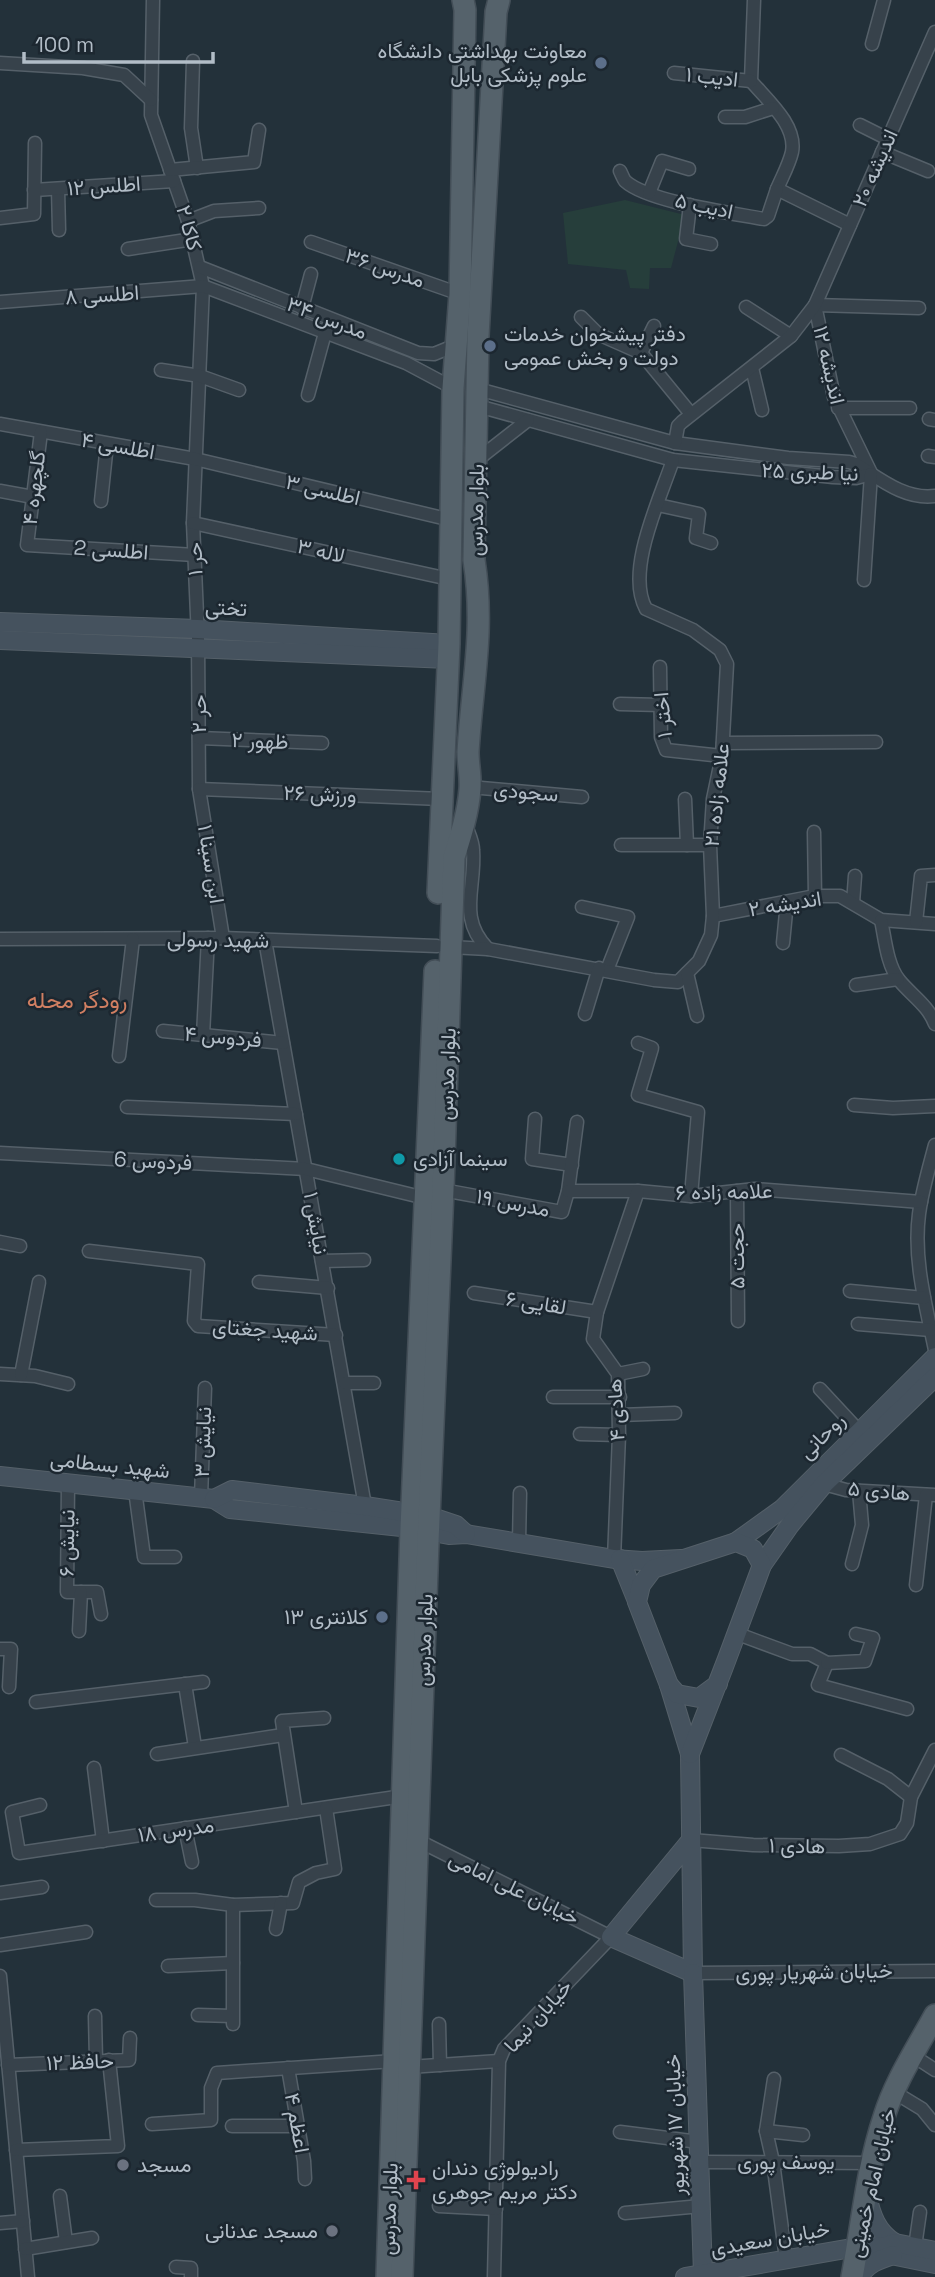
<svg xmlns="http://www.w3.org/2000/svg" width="935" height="2277" viewBox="0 0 935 2277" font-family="'Space Grotesk',Vazirmatn,sans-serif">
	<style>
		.green { fill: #263e3b }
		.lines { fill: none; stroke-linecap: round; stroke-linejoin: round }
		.street-casing { stroke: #556069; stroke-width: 15 }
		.secondary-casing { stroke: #556069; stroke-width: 20 }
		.primary-casing { stroke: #434e57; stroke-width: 24 }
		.street { stroke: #37424b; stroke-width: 12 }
		.secondary { stroke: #45525e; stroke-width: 18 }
		.primary { stroke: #55626b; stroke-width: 21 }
		.service-dot { fill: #5c6f8a; stroke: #1c2730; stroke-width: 2.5 }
		.culture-dot { fill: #0f9aa8; stroke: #1c2730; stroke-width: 2.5 }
		.worship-dot { fill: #6b7280; stroke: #1c2730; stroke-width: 2.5 }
		.health-dot { fill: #e0444e; stroke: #1c2730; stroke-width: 2.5 }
		.labels { text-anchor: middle; stroke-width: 5; stroke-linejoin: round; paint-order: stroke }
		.poi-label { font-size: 21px; fill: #b2bdc7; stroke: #1c2730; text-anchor: start }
		.street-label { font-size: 21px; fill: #b2bdc7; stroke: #1c2730 }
		.neighbourhood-label { font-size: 23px; fill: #d17f62; stroke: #1c2730 }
	</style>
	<rect width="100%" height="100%" fill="#23313a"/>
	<polygon class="green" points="625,200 685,215 671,268 650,268 649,289 630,288 626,270 568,264 563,213"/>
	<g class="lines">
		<defs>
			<g id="street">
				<polyline points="153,0 151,115 188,221 203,286 193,523 198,638 199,789 223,938"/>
				<path d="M754,0l-3,81c16,19 46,44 41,71 -3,13 -10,25 -15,37l73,36"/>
				<polyline points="872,44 884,0"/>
				<polyline points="193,61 191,128 197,168"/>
				<polyline points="0,63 83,68 124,75 151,100"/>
				<polyline points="674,73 751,81"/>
				<polyline points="725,117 745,117 773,108"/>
				<polyline points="860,125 888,139"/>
				<polyline points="882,152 928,171"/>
				<polyline points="170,170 254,162 259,130"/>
				<path d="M620,171c1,2 4,9 5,10 23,21 107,32 139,38l4,-3 9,-27"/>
				<polyline points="58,189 59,230"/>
				<polyline points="34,190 174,181"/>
				<polyline points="649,193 662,161 689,169"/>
				<polyline points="690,205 686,239 711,244"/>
				<polyline points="0,218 34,214 35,143"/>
				<polyline points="188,221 214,211 259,208"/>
				<polyline points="311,242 460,294"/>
				<polyline points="128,249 193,239"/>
				<polyline points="200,267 418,353 434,354 456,345"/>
				<polyline points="0,302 203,286 406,363 453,388"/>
				<polyline points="815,305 834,397 871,473"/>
				<polyline points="815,305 919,308"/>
				<polyline points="746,307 791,336"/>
				<polyline points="302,308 311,274"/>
				<polyline points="581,317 598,334 641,353 691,414"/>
				<polyline points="641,353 654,326"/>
				<polyline points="752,368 762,410"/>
				<polyline points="161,370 200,376 239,390"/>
				<path d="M478,389l197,54 113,15 61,4 7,2c24,15 49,36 79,32"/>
				<polyline points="308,395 325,333"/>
				<polyline points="478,406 673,460 833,477 856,478 871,474"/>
				<polyline points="838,408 910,408"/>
				<polyline points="929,419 935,420"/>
				<polyline points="0,424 195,459 451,520"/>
				<polyline points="41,432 27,545 195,555"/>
				<polyline points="675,443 678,426 682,422 791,336 815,305 935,32"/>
				<polyline points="928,456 935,457"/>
				<polyline points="477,460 528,420"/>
				<polyline points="0,491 33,497"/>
				<polyline points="101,501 107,444"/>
				<polyline points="658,505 699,514 696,538 711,543"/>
				<polyline points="193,523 449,579"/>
				<polyline points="864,580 871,474"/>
				<polyline points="660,667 661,737 666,750 722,756"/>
				<polyline points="620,704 661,705"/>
				<polyline points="199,738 322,743"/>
				<polyline points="723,743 876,742"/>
				<polyline points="470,787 582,797"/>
				<polyline points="199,789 441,799"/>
				<polyline points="685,799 687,845"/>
				<path d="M465,823c3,9 8,18 8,27 3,38 -16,68 15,99"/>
				<polyline points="814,832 815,896"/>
				<polyline points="621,845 710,845"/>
				<polyline points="853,903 855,876"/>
				<polyline points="582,907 628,917 607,970"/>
				<polyline points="713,916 815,896 840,896 881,920 935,924"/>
				<path d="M881,920c4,19 6,45 18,60 12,15 29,25 36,44"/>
				<polyline points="916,922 921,876 935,875"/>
				<polyline points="0,939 223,938 437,946"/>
				<polyline points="265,940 365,1506"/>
				<polyline points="783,943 787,902"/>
				<path d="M450,947l38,2 166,31 24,2 21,-21 12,-26 2,-19 -3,-71 3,-46 9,-43 5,-92 -7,-14 -27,-20 -47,-21c-21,-38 14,-110 27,-149"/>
				<polyline points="687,973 697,1016"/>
				<polyline points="856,985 898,979"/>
				<polyline points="585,1014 599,968"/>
				<polyline points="163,1031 283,1043"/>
				<polyline points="203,1035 208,938"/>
				<polyline points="638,1043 652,1048 638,1095 698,1112 691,1196"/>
				<polyline points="119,1056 133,939"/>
				<polyline points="854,1105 893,1108 935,1106"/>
				<polyline points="127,1107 296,1114"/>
				<polyline points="535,1119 532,1159 572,1165"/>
				<path d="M935,1145c-6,23 -13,46 -16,69 -6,45 7,92 16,136"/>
				<polyline points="0,1153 306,1169 425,1198"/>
				<polyline points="443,1190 562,1212 568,1191 577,1122"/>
				<polyline points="568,1191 638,1191 691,1196 755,1189 921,1202"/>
				<polyline points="737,1191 738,1321"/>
				<polyline points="0,1242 20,1246"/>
				<polyline points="89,1251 198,1264 194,1321 198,1326 336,1335"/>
				<polyline points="322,1261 364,1260"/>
				<polyline points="259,1282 328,1288"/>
				<polyline points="850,1291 924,1298"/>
				<polyline points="474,1293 597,1312"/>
				<polyline points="858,1324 931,1330"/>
				<polyline points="0,1374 35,1376 68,1384"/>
				<polyline points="618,1374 643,1369"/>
				<polyline points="21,1375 39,1282"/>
				<polyline points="345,1383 374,1383"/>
				<polyline points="820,1389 859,1431"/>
				<polyline points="553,1397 620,1397"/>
				<polyline points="620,1415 675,1413"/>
				<polyline points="580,1434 619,1435"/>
				<polyline points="68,1483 67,1592 97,1592 101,1614"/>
				<polyline points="824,1484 846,1490 935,1495"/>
				<polyline points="135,1490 144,1557 175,1557"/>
				<polyline points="201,1497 205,1388"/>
				<polyline points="519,1542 520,1493"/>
				<polyline points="614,1559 619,1435 618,1374 593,1339 597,1312 638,1191"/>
				<polyline points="852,1564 862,1525 859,1491"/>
				<polyline points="916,1585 926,1495"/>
				<polyline points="79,1631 81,1592"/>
				<polyline points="738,1634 792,1654 810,1654 827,1663 818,1685 907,1709"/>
				<polyline points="0,1649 11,1649 9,1687"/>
				<polyline points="827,1663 865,1661 873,1638 856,1634"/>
				<polyline points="185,1684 195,1747"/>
				<polyline points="36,1702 203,1682"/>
				<polyline points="157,1754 283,1735"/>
				<polyline points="841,1755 888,1779 911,1797"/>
				<polyline points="94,1768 103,1841"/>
				<polyline points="40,1805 12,1812 19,1853 403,1796"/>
				<polyline points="296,1812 282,1721 324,1718"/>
				<polyline points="185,1828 192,1862"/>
				<polyline points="417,1840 611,1937 504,2049 499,2061 494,2277"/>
				<polyline points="691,1840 753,1845 839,1846 870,1844 900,1834 907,1823 911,1797 935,1750"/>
				<polyline points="0,1893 42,1887"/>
				<polyline points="156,1900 195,1900 233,1905 293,1903 299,1882 316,1873 335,1869 326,1808"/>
				<polyline points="276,1929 281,1903"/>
				<polyline points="0,1945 86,1932"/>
				<polyline points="168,1966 233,1963"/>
				<polyline points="693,1973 935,1971"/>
				<polyline points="0,1976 28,2277"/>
				<polyline points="198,2015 232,2016"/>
				<polyline points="95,2016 96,2061"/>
				<polyline points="233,2024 233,1905"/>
				<polyline points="439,2024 440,2065"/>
				<polyline points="912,2055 935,2070"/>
				<polyline points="8,2065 129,2060 130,2038"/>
				<polyline points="409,2067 499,2061"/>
				<polyline points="288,2068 304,2161 305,2179"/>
				<polyline points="774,2079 766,2131 773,2162 786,2259"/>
				<polyline points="894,2092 922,2109 935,2125"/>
				<polyline points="152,2124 211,2120 211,2088 217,2073 394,2061"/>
				<polyline points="232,2126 297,2126"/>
				<polyline points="766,2131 803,2135"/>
				<polyline points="620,2132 699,2142"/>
				<polyline points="16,2150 118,2146 109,2060"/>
				<polyline points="699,2162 873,2163"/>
				<polyline points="60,2196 66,2242"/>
				<polyline points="439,2206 496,2209"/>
				<polyline points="625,2213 701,2206"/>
				<polyline points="0,2223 23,2221"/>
				<polyline points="915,2247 920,2212"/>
				<polyline points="25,2249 92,2238"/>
				<polyline points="176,2267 191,2268 191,2277"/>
			</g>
			<g id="secondary">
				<polyline points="0,622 198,629 449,644"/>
				<polyline points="0,640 448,659"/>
				<polyline points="0,1476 214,1499 230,1509 411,1528 449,1535 466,1534 614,1559 642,1561 681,1559"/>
				<polyline points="214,1499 232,1490 365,1506 429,1516 456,1525 466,1534"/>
				<polyline points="736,1542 782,1509 935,1357"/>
				<polyline points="620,1559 637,1601"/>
				<polyline points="762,1565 790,1525 824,1484 935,1377"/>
				<polyline points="669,1685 690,1754 693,1973 611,1937 691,1840"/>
				<path d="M690,1754c25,-63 49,-126 72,-189l-9,-16 -17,-7 -83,27 -12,16 -4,17 32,83 8,9 22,4 19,-14"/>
				<polyline points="693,1973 703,2274"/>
				<path d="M867,2195c4,20 10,37 28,48"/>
				<polyline points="884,2247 891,2255 935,2264"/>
				<polyline points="685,2277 863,2246 884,2247 895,2243 935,2251"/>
				<path d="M859,2277c9,-14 19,-17 34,-22"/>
			</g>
			<g id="primary">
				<polyline points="438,893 449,644 453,388 460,294 465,10 463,0"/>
				<polyline points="387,2277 411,1528 435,971"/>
				<path d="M402,2277l26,-735 15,-352 11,-333c7,-22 14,-44 16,-68 1,-12 -2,-25 -2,-37 4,-68 17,-122 6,-192l4,-224 18,-324 3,-12"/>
				<path d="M852,2277c10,-53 15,-109 32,-160 11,-36 33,-69 51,-102"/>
			</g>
		</defs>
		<use href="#street" class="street-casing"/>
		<use href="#secondary" class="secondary-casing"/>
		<use href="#primary" class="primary-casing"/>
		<use href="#street" class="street"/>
		<use href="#secondary" class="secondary"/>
		<use href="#primary" class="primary"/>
	</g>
	<g class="service-dot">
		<circle cx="601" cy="63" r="7"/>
		<circle cx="490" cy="346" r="7"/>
		<circle cx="382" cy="1617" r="7"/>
	</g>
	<circle class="culture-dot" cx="399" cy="1159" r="7"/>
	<g class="worship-dot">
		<circle cx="123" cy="2165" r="7"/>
		<circle cx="332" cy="2231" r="7"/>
	</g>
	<path class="health-dot" d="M412.5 2169.5h7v7h7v7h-7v7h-7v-7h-7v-7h7z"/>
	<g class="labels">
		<g class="poi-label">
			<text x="587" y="58" text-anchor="end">معاونت بهداشتی دانشگاه<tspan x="587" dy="24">علوم پزشکی بابل</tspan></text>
			<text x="504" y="341">دفتر پیشخوان خدمات<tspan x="504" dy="24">دولت و بخش عمومی</tspan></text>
			<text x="413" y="1166">سینما آزادی</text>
			<text x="368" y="1624" text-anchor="end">کلانتری ۱۳</text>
			<text x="137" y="2172">مسجد</text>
			<text x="432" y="2175">رادیولوژی دندان<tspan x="432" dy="24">دکتر مریم جوهری</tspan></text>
			<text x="318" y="2238" text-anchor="end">مسجد عدنانی</text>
		</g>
		<g class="street-label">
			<text transform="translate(712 77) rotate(6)" y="7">ادیب ۱</text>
			<text transform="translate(875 168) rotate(-66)" y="7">اندیشه ۲۰</text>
			<text transform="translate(104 186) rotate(-4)" y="7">اطلس ۱۲</text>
			<text transform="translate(704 206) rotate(12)" y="7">ادیب ۵</text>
			<text transform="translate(189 228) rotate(74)" y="7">کاکا ۲</text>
			<text transform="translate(385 268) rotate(19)" y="7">مدرس ۳۶</text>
			<text transform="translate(102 295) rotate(-4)" y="7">اطلسی ۸</text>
			<text transform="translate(327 318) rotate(21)" y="7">مدرس ۳۴</text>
			<text transform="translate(829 365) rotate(77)" y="7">اندیشه ۱۲</text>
			<text transform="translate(118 446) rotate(10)" y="7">اطلسی ۴</text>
			<text transform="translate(810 472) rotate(2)" y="7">نیا طبری ۲۵</text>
			<text transform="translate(34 488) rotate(-83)" y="7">گلچهره ۴</text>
			<text transform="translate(323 490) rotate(13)" y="7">اطلسی ۳</text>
			<text transform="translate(476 510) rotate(-89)" y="7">بلوار مدرس</text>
			<text transform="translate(111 550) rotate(4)" y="7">اطلسی 2</text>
			<text transform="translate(321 551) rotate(13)" y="7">لاله ۳</text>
			<text transform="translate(195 559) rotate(-92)" y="7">حر ۱</text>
			<text transform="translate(226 608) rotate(3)" y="7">تختی</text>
			<text transform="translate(199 714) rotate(-90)" y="7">حر ۲</text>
			<text transform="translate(663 715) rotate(-95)" y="7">اختر ۱</text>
			<text transform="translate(260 741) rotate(2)" y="7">ظهور ۲</text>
			<text transform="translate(526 792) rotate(5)" y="7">سجودی</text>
			<text transform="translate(320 794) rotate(2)" y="7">ورزش ۲۶</text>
			<text transform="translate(717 795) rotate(-84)" y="7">علامه زاده ۲۱</text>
			<text transform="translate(211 864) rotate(81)" y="7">ابن سینا ۱</text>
			<text transform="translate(785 904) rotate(-9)" y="7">اندیشه ۲</text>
			<text transform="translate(218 940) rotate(1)" y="7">شهید رسولی</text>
			<text transform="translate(223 1037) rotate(5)" y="7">فردوس ۴</text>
			<text transform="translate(447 1074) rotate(-88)" y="7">بلوار مدرس</text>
			<text transform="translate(153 1161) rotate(3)" y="7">فردوس 6</text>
			<text transform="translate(724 1192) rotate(-1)" y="7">علامه زاده ۶</text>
			<text transform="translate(513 1203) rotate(11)" y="7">مدرس ۱۹</text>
			<text transform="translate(316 1223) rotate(80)" y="7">نیایش ۱</text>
			<text transform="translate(737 1256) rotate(-91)" y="7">حجت ۵</text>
			<text transform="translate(536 1303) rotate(9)" y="7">لقایی ۶</text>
			<text transform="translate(265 1330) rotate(4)" y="7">شهید جغتای</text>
			<text transform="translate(616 1410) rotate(-93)" y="7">هادی ۴</text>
			<text transform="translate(822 1436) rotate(-45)" y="7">روحانی</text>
			<text transform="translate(203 1442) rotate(-88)" y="7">نیایش ۳</text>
			<text transform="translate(110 1465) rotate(6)" y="7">شهید بسطامی</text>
			<text transform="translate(879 1491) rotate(5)" y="7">هادی ۵</text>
			<text transform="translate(67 1543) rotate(-89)" y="7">نیایش ۶</text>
			<text transform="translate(424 1640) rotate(-88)" y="7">بلوار مدرس</text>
			<text transform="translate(176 1830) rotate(-8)" y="7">مدرس ۱۸</text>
			<text transform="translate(797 1846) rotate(1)" y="7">هادی ۱</text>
			<text transform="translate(514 1888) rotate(26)" y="7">خیابان علی امامی</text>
			<text transform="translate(814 1972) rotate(-1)" y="7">خیابان شهریار پوری</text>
			<text transform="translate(538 2016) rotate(-48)" y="7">خیابان نیما</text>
			<text transform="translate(80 2062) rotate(-2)" y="7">حافظ ۱۲</text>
			<text transform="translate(297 2123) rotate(80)" y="7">اعظم ۴</text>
			<text transform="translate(675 2125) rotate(-92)" y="7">خیابان ۱۷ شهریور</text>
			<text x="786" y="2169">یوسف پوری</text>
			<text transform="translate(872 2183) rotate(-77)" y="7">خیابان امام خمینی</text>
			<text transform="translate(389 2209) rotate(-88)" y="7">بلوار مدرس</text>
			<text transform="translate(770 2239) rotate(-10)" y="7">خیابان سعیدی</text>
		</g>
		<g class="neighbourhood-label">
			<text x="77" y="1008">رودگر محله</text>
		</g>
	</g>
	<path d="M24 52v10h189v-10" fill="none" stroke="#b2bdc7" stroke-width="3.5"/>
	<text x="35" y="52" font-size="21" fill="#b2bdc7" stroke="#1c2730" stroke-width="5" paint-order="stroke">100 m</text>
</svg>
